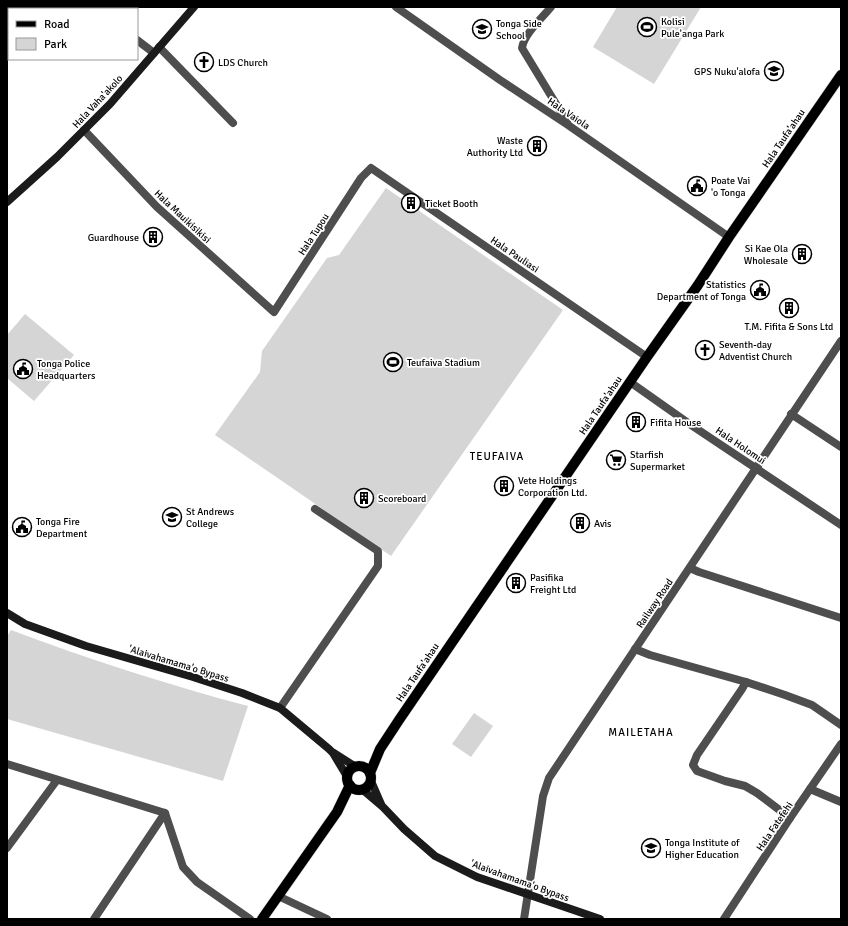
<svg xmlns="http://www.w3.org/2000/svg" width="848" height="926" viewBox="0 0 848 926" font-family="Signika,sans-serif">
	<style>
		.green { fill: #d5d5d5 }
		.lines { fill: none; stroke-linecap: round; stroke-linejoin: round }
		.primary-casing { stroke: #dbdbdb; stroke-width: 11 }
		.minor { stroke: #4e4e4e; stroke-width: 8 }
		.tertiary { stroke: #4e4e4e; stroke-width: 8 }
		.secondary { stroke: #1b1b1b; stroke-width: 8 }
		.primary { stroke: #000; stroke-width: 10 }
		.labels { text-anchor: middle; stroke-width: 3.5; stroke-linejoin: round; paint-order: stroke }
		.poi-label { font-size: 10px; fill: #000; stroke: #fff; text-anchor: start }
		.street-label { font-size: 10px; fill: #000; stroke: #fff }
		.neighbourhood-label { font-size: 11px; letter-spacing: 1px; fill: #000; stroke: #fff }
	</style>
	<rect width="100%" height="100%" fill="#fff"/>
	<g class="green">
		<polygon points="617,7 701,7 654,84 593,47"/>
		<polygon points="386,188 563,310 391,556 215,435 260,372 262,351 327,258 339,255"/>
		<polygon points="25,314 74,355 34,401 7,378 7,335"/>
		<path d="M11,630c77,29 157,55 237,76l-25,75 -216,-62v-83z"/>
		<polygon points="474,713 493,726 471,757 452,744"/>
	</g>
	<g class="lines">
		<defs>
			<g id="primary">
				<circle cx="359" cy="778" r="12"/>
				<polyline points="370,773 380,749 399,720 647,357 698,285 729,237 841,75"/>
				<polyline points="262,919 337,812 350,785"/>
			</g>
		</defs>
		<use href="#primary" class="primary-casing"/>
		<g class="minor">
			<polyline points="95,7 97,9"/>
			<polyline points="396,7 500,80 568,125 729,237"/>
			<path d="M551,7c-9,11 -27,27 -29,41l45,74"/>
			<polyline points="137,40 154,53"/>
			<polyline points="159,47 233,123"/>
			<polyline points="84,130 157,207 274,312 361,178 371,168 647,357"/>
			<polyline points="630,382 691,425 841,525"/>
			<polyline points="791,414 841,447"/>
			<polyline points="690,568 699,572 841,618"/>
			<polyline points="635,649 650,655 746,682 785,695 812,705 841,725"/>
			<polyline points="746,682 742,689 697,755 693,765 697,771 725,781 745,786 757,793 790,818"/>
			<polyline points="280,708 378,566 378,551 315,509"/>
			<polyline points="7,764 165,813 183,867 197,882 250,919"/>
			<polyline points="810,789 841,802"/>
			<polyline points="7,848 57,780"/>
			<polyline points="278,896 327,919"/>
			<polyline points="94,919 165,813"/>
			<polyline points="524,919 543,796 549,778 841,341"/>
		</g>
		<polyline class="tertiary" points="724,919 790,818 841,744"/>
		<g class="secondary">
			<polyline points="7,202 57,157 110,104 194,7"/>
			<polyline points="7,613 25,624 86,646 193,677 242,693 280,708 329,749 333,753 348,778"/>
			<polyline points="334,753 356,767"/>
			<polyline points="371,781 381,804"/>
			<polyline points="363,790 383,807 404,829 435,856 477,877 600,919"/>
		</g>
		<use href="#primary" class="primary"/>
	</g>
	<defs>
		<symbol id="stadium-ring" viewBox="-11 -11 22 22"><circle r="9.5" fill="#fff" stroke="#000" stroke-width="1.5"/><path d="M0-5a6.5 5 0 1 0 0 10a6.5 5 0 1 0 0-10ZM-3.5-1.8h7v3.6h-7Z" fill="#000"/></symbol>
		<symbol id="school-ring" viewBox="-11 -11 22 22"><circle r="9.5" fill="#fff" stroke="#000" stroke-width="1.5"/><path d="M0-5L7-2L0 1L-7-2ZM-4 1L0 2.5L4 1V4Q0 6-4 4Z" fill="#000"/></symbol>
		<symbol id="church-ring" viewBox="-11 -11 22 22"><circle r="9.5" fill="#fff" stroke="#000" stroke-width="1.5"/><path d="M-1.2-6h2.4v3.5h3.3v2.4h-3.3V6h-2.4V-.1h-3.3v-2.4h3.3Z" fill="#000"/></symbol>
		<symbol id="building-ring" viewBox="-11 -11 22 22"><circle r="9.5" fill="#fff" stroke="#000" stroke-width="1.5"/><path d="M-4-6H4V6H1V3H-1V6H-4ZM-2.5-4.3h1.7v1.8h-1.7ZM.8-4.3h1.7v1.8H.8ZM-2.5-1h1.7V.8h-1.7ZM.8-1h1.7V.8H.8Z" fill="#000"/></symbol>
		<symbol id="civic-ring" viewBox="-11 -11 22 22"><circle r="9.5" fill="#fff" stroke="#000" stroke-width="1.5"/><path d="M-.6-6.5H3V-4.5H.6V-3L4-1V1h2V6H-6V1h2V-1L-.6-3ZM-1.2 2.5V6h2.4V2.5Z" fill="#000"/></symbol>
		<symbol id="supermarket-ring" viewBox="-11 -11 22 22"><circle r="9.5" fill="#fff" stroke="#000" stroke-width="1.5"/><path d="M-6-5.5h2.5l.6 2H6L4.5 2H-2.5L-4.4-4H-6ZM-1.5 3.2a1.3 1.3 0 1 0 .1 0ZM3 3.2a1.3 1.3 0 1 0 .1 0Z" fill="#000"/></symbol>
	</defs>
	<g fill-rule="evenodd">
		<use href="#stadium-ring" x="636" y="16" width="22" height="22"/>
		<use href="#school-ring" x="471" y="18" width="22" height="22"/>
		<use href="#church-ring" x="193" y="51" width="22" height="22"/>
		<use href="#school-ring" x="763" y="60" width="22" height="22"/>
		<use href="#building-ring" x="526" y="135" width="22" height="22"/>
		<use href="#civic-ring" x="686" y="175" width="22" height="22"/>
		<use href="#building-ring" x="400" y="192" width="22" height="22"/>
		<use href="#building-ring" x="142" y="226" width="22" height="22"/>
		<use href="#building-ring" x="791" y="243" width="22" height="22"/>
		<use href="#civic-ring" x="749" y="279" width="22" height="22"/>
		<use href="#building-ring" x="778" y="297" width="22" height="22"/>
		<use href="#church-ring" x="694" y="339" width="22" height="22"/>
		<use href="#stadium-ring" x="382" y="351" width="22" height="22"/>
		<use href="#civic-ring" x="12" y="358" width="22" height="22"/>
		<use href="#building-ring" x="625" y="411" width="22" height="22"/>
		<use href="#supermarket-ring" x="605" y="449" width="22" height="22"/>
		<use href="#building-ring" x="493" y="475" width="22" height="22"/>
		<use href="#building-ring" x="353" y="487" width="22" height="22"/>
		<use href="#school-ring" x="161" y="506" width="22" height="22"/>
		<use href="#building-ring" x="569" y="512" width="22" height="22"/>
		<use href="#civic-ring" x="11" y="516" width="22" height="22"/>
		<use href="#building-ring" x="505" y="572" width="22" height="22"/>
		<use href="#school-ring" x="640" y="837" width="22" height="22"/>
	</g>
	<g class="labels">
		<g class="poi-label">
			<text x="661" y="25">Kolisi<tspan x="661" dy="12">Pule'anga Park</tspan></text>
			<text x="496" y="27">Tonga Side<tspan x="496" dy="12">School</tspan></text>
			<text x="218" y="66">LDS Church</text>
			<text x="760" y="75" text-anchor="end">GPS Nuku'alofa</text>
			<text x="523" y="144" text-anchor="end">Waste<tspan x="523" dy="12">Authority Ltd</tspan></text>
			<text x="711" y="184">Poate Vai<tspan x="711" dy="12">'o Tonga</tspan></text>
			<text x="425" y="207">Ticket Booth</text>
			<text x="139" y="241" text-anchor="end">Guardhouse</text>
			<text x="788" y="252" text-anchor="end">Si Kae Ola<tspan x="788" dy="12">Wholesale</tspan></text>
			<text x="746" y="288" text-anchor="end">Statistics<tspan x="746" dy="12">Department of Tonga</tspan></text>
			<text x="789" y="330" text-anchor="middle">T.M. Fifita &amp; Sons Ltd</text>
			<text x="719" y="348">Seventh-day<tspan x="719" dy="12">Adventist Church</tspan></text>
			<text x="407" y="366">Teufaiva Stadium</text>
			<text x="37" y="367">Tonga Police<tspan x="37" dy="12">Headquarters</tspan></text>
			<text x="650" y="426">Fifita House</text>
			<text x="630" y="458">Starfish<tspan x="630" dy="12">Supermarket</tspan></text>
			<text x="518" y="484">Vete Holdings<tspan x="518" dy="12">Corporation Ltd.</tspan></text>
			<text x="378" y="502">Scoreboard</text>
			<text x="186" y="515">St Andrews<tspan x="186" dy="12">College</tspan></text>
			<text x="36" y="525">Tonga Fire<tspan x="36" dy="12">Department</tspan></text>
			<text x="594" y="527">Avis</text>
			<text x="530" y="581">Pasifika<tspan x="530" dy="12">Freight Ltd</tspan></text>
			<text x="665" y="846">Tonga Institute of<tspan x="665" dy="12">Higher Education</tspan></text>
		</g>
		<g class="street-label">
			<text transform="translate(97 101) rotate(-47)" y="4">Hala Vaha'akolo</text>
			<text transform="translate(569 113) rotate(34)" y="4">Hala Vaiola</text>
			<text transform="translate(783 138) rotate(-56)" y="4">Hala Taufa'ahau</text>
			<text transform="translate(183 216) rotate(43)" y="4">Hala Mauikisikisi</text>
			<text transform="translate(313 234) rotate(-57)" y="4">Hala Tupou</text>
			<text transform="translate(515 254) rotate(34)" y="4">Hala Pauliasi</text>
			<text transform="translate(600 405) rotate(-56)" y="4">Hala Taufa'ahau</text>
			<text transform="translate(741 445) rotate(34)" y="4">Hala Holomui</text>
			<text transform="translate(654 603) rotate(-56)" y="4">Railway Road</text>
			<text transform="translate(179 663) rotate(17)" y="4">'Alaivahamama'o Bypass</text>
			<text transform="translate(417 672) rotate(-56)" y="4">Hala Taufa'ahau</text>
			<text transform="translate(774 826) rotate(-56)" y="4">Hala Fatefehi</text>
			<text transform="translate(520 880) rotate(20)" y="4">'Alaivahamama'o Bypass</text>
		</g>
		<g class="neighbourhood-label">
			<text x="497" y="460">TEUFAIVA</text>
			<text x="641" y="736">MAILETAHA</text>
		</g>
	</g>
	<rect width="848" height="926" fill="none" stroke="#000000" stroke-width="16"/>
	<rect x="8" y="8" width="130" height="52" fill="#ffffff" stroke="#999999"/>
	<rect x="16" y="21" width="20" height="6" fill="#000000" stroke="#999999"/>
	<text x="44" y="28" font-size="12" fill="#000000">Road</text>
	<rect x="16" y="38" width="20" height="12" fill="#d5d5d5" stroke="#999999"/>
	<text x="44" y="48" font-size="12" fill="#000000">Park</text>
</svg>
